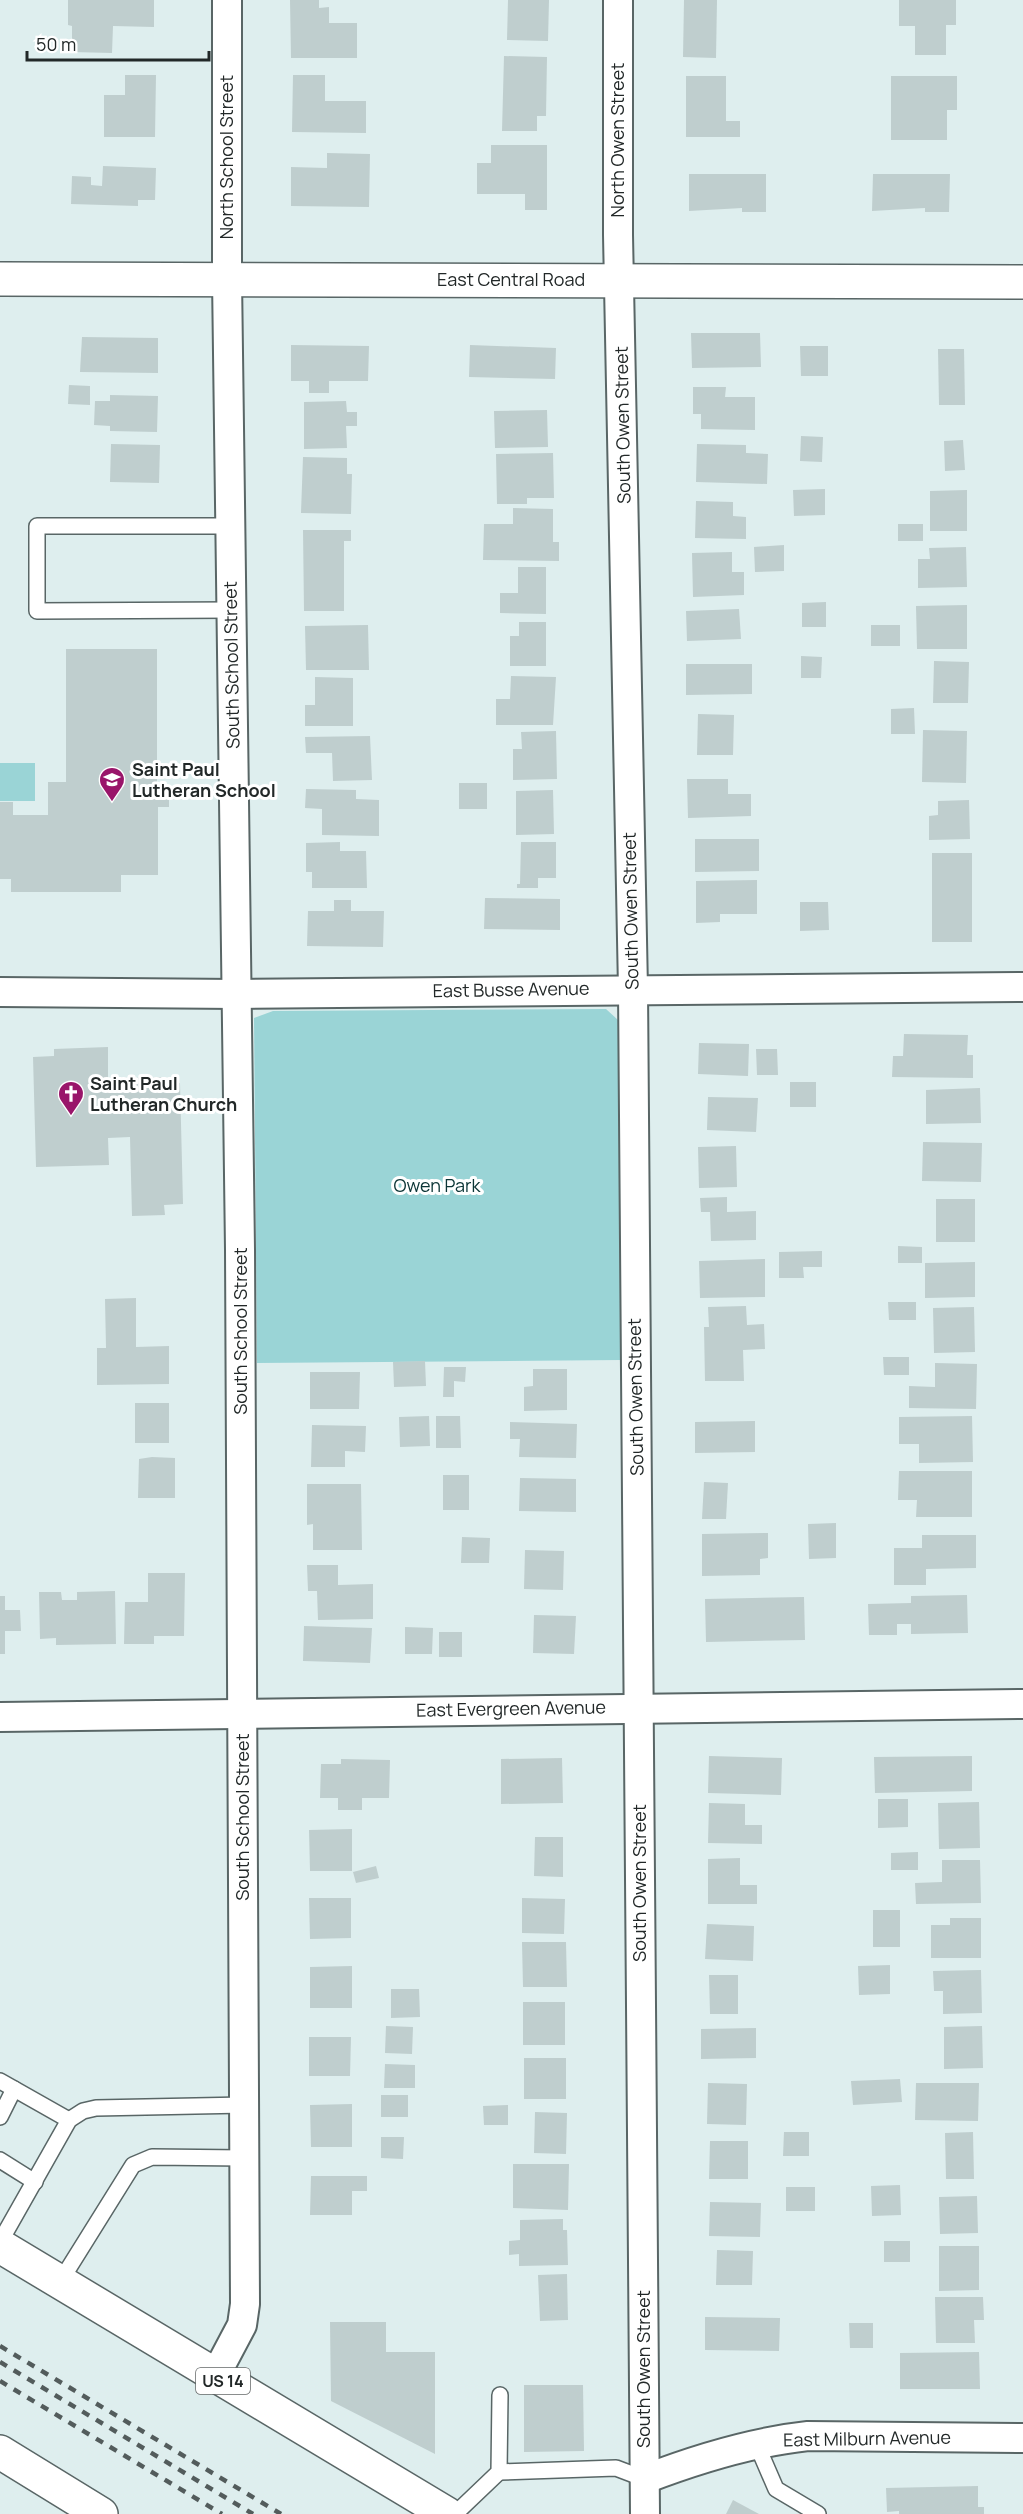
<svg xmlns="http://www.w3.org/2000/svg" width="1023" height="2514" viewBox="0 0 1023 2514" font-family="Manrope,sans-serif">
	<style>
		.green { fill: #9ad4d6 }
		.building { fill: #bfcece }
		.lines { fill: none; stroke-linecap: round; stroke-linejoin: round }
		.service-casing { stroke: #596666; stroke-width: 18 }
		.minor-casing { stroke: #596666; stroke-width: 32 }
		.tertiary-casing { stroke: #596666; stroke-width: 36 }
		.secondary-casing { stroke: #596666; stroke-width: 36 }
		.primary-casing { stroke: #596666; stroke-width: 36 }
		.service { stroke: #fff; stroke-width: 15 }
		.minor { stroke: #fff; stroke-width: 28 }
		.tertiary { stroke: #fff; stroke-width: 33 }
		.secondary { stroke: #fff; stroke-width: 33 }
		.primary { stroke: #fff; stroke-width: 33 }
		.rail { stroke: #535c5c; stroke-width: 4.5; stroke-dasharray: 8 8; stroke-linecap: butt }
		.labels { text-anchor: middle; stroke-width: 6; stroke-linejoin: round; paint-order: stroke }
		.shield { fill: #fff; stroke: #646868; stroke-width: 1.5 }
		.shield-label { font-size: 16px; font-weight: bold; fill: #222828 }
		.street-label { font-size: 18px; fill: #222828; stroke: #fff }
		.poi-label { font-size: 18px; font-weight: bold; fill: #222828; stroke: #fff; text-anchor: start }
		.park-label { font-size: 18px; fill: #0a3435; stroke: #fff }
	</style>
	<rect width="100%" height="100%" fill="#deeeee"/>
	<g class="green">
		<rect x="0" y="763" width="35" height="38"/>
		<polygon points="606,1009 618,1020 621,1360 257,1363 254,1018 273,1011"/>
	</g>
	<g class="building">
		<polygon points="68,0 154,0 154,27 113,26 112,53 72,52 72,26 68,25"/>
		<polygon points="290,0 319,0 319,8 329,7 329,23 357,23 357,58 291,58"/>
		<polygon points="508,0 549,0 548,41 507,40"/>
		<polygon points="684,0 717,0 716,58 683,57"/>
		<polygon points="899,0 956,0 956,25 946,25 946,55 915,55 915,26 899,26"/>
		<polygon points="504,56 547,57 546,116 537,116 537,131 502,131"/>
		<polygon points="125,75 156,75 155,137 104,137 104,95 125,95"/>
		<polygon points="293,75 325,75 325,101 366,101 366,133 292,132"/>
		<polygon points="686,76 726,76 726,121 740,121 740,137 686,137"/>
		<polygon points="891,76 957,76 957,110 947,110 947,140 891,140"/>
		<polygon points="491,145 547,145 547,210 525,210 525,194 477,194 477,163 491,163"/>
		<polygon points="327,153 370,154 369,207 291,206 291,167 327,168"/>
		<polygon points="103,166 156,168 155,200 138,200 138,206 71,204 72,176 91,177 91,185 102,186"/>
		<polygon points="689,174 766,174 766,212 742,212 742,208 689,211"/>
		<polygon points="873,174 950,174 949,212 925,212 925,208 872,211"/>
		<polygon points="691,333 760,333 761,367 692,368"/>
		<polygon points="82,337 158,338 158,373 80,372"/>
		<polygon points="291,345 369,346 368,381 329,381 329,393 309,393 309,381 291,381"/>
		<polygon points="470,345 556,348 555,379 469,377"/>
		<polygon points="800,346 828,346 828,376 801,376"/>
		<polygon points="938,349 964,349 965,405 939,405"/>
		<polygon points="69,385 90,386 90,405 68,404"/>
		<polygon points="693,387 726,387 725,397 755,397 755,430 701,429 701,414 693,414"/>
		<polygon points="110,395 158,396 157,432 110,431 110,426 94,425 95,401 110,401"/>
		<polygon points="346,401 347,412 357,412 357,426 346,426 347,448 304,449 304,402"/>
		<polygon points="547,410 548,447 495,448 494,411"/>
		<polygon points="801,436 823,437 822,462 800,461"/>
		<polygon points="963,440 965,470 945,471 944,441"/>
		<polygon points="111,444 160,445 159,483 110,482"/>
		<polygon points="697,444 746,445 746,453 768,454 767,484 696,482"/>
		<polygon points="553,453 554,498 527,498 527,504 497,504 496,454"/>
		<polygon points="303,457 347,458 347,474 352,474 351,514 301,513"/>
		<polygon points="825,489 825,515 794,516 793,490"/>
		<polygon points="967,490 967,531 930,531 930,491"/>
		<polygon points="696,501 733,502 733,516 746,517 746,539 695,538"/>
		<polygon points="513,508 553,509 553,542 559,542 559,561 483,560 484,524 513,524"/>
		<rect x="898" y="524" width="25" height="17"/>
		<polygon points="303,530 351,530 351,541 344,541 344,611 304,611"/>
		<polygon points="784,545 784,571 755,572 754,547"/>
		<polygon points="966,547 967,587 918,588 918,559 930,559 929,548"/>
		<polygon points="732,552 732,572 744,572 744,595 693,597 692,553"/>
		<polygon points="518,567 546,567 546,614 500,613 500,593 518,593"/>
		<polygon points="826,602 826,627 802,627 802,603"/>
		<polygon points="967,605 967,649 917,649 916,606"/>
		<polygon points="739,609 741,639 687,641 686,611"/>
		<polygon points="519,622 546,622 546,666 510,666 510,636 519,636"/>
		<polygon points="368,625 369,670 306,670 305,626"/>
		<rect x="871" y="625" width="29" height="21"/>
		<polygon points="66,649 157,649 157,788 169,788 169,807 158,807 158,875 121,875 121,892 11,892 11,879 0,879 0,802 13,802 13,815 48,815 48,782 66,782"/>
		<polygon points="801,656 822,657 821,678 801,678"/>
		<polygon points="934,661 969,662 968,703 933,703"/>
		<polygon points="686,664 752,664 752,694 686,695"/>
		<polygon points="511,676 556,677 553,725 496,725 496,699 510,699"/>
		<polygon points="315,677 353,678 353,726 305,726 305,705 315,705"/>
		<polygon points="914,708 915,734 891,734 891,709"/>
		<polygon points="698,714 734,715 733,755 697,755"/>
		<polygon points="923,730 967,731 966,783 922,782"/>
		<polygon points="556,731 557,779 513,780 513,749 522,749 521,732"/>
		<polygon points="370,736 372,780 333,781 332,753 306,753 305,737"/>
		<polygon points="687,779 728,779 728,794 751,794 751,816 688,818"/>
		<rect x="459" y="783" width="28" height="26"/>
		<polygon points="306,789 356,790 356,799 379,800 379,836 322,835 322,809 305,808"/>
		<polygon points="553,790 554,834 516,835 516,791"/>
		<polygon points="969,800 970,839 929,840 929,816 938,815 938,801"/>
		<polygon points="695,839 759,839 759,871 695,872"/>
		<polygon points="340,842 340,851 366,851 367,888 312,888 312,872 306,872 306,843"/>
		<polygon points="521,842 556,842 556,878 538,878 538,888 517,888 517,884 520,884"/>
		<rect x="932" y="853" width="40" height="89"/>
		<polygon points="757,880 757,914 720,914 720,922 696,923 696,881"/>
		<polygon points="485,898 560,899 560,930 484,929"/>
		<polygon points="334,900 351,900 351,911 384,911 383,947 307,946 308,911 334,911"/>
		<polygon points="800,902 828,902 829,930 800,931"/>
		<polygon points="904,1034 968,1035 967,1055 973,1055 973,1078 892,1077 893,1056 903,1056"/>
		<polygon points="699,1043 749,1044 748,1076 698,1074"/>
		<polygon points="108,1047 108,1078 164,1077 164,1083 180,1083 183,1204 164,1205 165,1215 132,1216 130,1137 108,1138 109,1165 36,1167 33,1057 54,1056 54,1049"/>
		<polygon points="756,1049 777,1049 778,1075 757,1075"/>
		<rect x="790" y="1082" width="26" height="25"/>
		<polygon points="980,1088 981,1123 926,1124 926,1090"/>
		<polygon points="708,1097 758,1098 756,1132 707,1130"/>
		<polygon points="923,1142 982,1143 981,1182 922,1181"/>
		<polygon points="736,1146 737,1187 699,1188 698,1147"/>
		<polygon points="727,1197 727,1212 756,1211 756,1240 711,1241 710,1212 701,1212 700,1198"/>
		<rect x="936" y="1199" width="39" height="43"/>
		<polygon points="898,1246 922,1247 922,1263 898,1263"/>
		<polygon points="822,1251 822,1267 803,1267 804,1278 779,1278 779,1252"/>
		<polygon points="765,1259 765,1297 700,1298 699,1261"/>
		<polygon points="975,1262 975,1297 925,1298 925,1263"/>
		<polygon points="136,1298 136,1347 169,1346 169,1384 97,1385 97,1348 106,1348 105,1299"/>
		<polygon points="888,1302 916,1302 916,1320 889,1320"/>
		<polygon points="746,1306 747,1325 764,1324 765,1349 743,1350 744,1381 705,1381 704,1327 709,1327 708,1307"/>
		<polygon points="974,1307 975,1352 934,1353 933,1308"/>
		<polygon points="883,1357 909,1357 909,1375 884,1375"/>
		<polygon points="425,1361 426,1386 394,1387 393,1362"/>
		<polygon points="935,1363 977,1364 976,1409 909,1408 909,1386 935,1387"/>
		<polygon points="444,1367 466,1367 465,1382 454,1381 454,1397 443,1397"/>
		<polygon points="533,1369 567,1369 567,1410 524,1411 524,1387 533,1386"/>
		<polygon points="310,1372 360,1372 359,1409 310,1409"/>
		<rect x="135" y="1403" width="34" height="40"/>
		<polygon points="429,1416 430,1446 400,1447 399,1417"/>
		<polygon points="436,1416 460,1416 461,1448 436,1448"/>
		<polygon points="972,1416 973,1462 919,1463 919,1444 899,1444 899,1417"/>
		<polygon points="755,1421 755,1452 695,1453 695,1422"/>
		<polygon points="510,1422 577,1424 576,1458 519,1457 520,1439 510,1439"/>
		<polygon points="312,1425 366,1426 365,1452 345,1451 345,1467 311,1467"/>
		<polygon points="152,1457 175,1458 175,1498 138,1498 139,1459"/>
		<polygon points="899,1471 972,1471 972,1517 916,1517 917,1500 898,1500"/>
		<rect x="443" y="1475" width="26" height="35"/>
		<polygon points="520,1478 576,1479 576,1512 519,1511"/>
		<polygon points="704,1482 728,1483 726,1519 702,1519"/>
		<polygon points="307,1484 361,1484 362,1550 313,1550 313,1524 307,1525"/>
		<polygon points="836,1523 836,1558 809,1559 808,1524"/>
		<polygon points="768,1533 768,1558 760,1559 760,1575 702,1576 702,1534"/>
		<polygon points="922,1535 976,1535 976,1568 926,1569 926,1585 894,1585 894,1548 922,1548"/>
		<polygon points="462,1537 490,1538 489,1563 461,1563"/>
		<polygon points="525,1550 564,1551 563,1590 524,1589"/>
		<polygon points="307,1565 338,1565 338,1585 373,1584 373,1619 318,1620 317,1591 308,1591"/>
		<polygon points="148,1573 185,1573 184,1636 154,1636 154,1644 124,1644 125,1602 148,1602"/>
		<polygon points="115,1591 116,1644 56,1645 56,1638 40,1639 39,1592 61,1592 62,1600 77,1600 77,1592"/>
		<polygon points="967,1595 968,1633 911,1634 911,1624 897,1624 897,1635 869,1635 868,1604 911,1603 911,1596"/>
		<polygon points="0,1596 5,1596 5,1610 20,1610 21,1631 5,1631 5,1654 0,1654"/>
		<polygon points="804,1597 805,1640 706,1642 705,1599"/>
		<polygon points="534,1615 576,1616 574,1654 533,1653"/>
		<polygon points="304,1626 372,1628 370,1663 303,1661"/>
		<polygon points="405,1627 433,1628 432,1654 405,1654"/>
		<rect x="439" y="1632" width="23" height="25"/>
		<polygon points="709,1756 782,1758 781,1795 708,1793"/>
		<polygon points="972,1756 972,1791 875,1793 874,1757"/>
		<polygon points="562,1758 563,1803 501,1804 501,1759"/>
		<polygon points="341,1759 390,1760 389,1798 362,1798 362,1810 338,1810 338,1798 320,1798 321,1764 341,1764"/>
		<polygon points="878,1799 908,1799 908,1827 878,1828"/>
		<polygon points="979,1802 980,1848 939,1849 938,1803"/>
		<polygon points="709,1803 745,1804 745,1825 762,1825 762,1844 708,1843"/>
		<polygon points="352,1829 352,1871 310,1871 309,1830"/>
		<polygon points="535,1837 563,1837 563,1877 534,1876"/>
		<polygon points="918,1852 918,1870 891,1870 891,1853"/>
		<polygon points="740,1858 740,1885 757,1885 757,1904 708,1904 708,1859"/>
		<polygon points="942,1860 980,1860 981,1903 916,1904 915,1883 942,1882"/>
		<polygon points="376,1866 379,1878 356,1883 353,1872"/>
		<polygon points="309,1898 351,1898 351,1938 310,1939"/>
		<polygon points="522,1898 565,1899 564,1934 522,1933"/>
		<rect x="873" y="1910" width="27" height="37"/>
		<polygon points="950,1918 981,1918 981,1958 931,1958 931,1925 950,1925"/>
		<polygon points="707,1924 754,1926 753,1961 705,1959"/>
		<polygon points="522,1942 566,1942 567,1987 523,1987"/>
		<polygon points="890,1965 890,1994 859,1995 858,1966"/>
		<polygon points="352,1966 352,2008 310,2008 310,1967"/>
		<polygon points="981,1970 982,2013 943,2014 943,1991 934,1991 933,1971"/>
		<polygon points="709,1975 738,1975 738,2014 710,2014"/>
		<polygon points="391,1989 419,1989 420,2017 391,2018"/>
		<rect x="523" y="2002" width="42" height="43"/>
		<polygon points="386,2026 413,2027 412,2054 385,2053"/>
		<polygon points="982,2026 983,2068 944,2069 944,2027"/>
		<polygon points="756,2028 756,2058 701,2059 701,2029"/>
		<polygon points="309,2037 351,2037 350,2076 309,2076"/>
		<rect x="524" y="2058" width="42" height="41"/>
		<polygon points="385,2064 415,2065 415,2088 384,2088"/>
		<polygon points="900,2079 902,2102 853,2105 851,2081"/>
		<polygon points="708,2083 747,2084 746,2125 707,2124"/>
		<polygon points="916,2083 979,2083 978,2121 915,2120"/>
		<rect x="381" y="2095" width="27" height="22"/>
		<polygon points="352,2104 352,2147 311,2147 310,2105"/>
		<polygon points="508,2105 508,2125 484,2125 483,2106"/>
		<polygon points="535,2112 567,2113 566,2154 534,2153"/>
		<polygon points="784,2132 809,2132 809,2156 783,2156"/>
		<polygon points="973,2132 974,2179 946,2179 945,2133"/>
		<polygon points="381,2137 404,2137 403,2159 381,2158"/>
		<polygon points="710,2141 748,2141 748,2179 709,2179"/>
		<polygon points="513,2164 569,2164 568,2210 513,2208"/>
		<polygon points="311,2176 367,2176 367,2191 352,2191 352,2215 310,2215"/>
		<polygon points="900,2185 901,2215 872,2216 871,2186"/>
		<rect x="786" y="2187" width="29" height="24"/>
		<polygon points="977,2196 978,2233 940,2234 939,2197"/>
		<polygon points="710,2202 761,2203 760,2237 709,2236"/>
		<polygon points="563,2219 563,2230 567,2230 568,2265 519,2266 519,2254 509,2255 509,2241 520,2240 520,2220"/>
		<rect x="884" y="2241" width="26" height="21"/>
		<polygon points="939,2246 979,2246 979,2290 939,2291"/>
		<polygon points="717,2250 753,2251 752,2285 716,2285"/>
		<polygon points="567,2274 568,2320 540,2321 538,2275"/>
		<polygon points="935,2297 983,2297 984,2320 974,2320 975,2343 936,2343"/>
		<polygon points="705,2317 780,2318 779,2351 705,2350"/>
		<polygon points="330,2322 386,2322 386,2352 435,2352 435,2454 331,2401"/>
		<polygon points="849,2323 873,2323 873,2348 850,2348"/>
		<polygon points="979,2352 980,2389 900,2389 900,2353"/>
		<polygon points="524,2385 583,2385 584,2451 524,2452"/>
		<polygon points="978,2486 978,2507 984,2507 984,2514 899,2514 899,2511 887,2512 886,2488"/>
		<polygon points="733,2500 759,2514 726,2514"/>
	</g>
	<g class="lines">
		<defs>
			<g id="service">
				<polyline points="230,526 37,526 37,611 232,610"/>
				<polyline points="0,2081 69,2120"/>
				<polyline points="0,2117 14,2089"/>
				<polyline points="0,2160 35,2182"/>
				<polyline points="0,2242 69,2120 83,2111 96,2108 245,2105"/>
				<polyline points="60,2282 133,2165 152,2157 244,2158"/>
				<polyline points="757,2445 776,2489 818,2514"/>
				<polyline points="499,2472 616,2468 645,2479"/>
				<polyline points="455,2514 499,2472 500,2395"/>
			</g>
			<g id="minor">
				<polyline points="618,0 618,235 633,989 645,2514"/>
				<polyline points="0,992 237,994 1023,987"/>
				<polyline points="0,1717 1023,1704"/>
				<polyline points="215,2376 242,2325 245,2304 240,1249 227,278 227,0"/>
				<path d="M645,2479c52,-20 107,-37 163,-43l215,2"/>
			</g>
			<polyline id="tertiary" points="0,2452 101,2514"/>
			<polyline id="secondary" points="0,279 1023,282"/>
			<polyline id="primary" points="0,2246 447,2514"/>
		</defs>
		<use href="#service" class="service-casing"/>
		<use href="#minor" class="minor-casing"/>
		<use href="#tertiary" class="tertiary-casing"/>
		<use href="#secondary" class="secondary-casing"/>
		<use href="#primary" class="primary-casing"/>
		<use href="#service" class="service"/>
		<use href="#minor" class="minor"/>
		<use href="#tertiary" class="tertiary"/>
		<use href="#secondary" class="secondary"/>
		<use href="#primary" class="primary"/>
		<g class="rail">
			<polyline points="0,2346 281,2514"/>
			<polyline points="0,2362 253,2514"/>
			<polyline points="0,2381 222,2514"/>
		</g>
	</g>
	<defs>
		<symbol id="school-pin" viewBox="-11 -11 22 30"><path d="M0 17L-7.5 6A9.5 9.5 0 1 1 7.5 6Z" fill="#99156a" stroke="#fff"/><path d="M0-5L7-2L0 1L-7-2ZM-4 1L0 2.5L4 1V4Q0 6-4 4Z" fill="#fff"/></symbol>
		<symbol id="church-pin" viewBox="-11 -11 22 30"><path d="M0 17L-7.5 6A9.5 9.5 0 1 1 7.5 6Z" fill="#99156a" stroke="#fff"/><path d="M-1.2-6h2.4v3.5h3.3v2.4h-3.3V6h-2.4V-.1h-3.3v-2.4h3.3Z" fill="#fff"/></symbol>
	</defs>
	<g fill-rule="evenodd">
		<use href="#school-pin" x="97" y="765" width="30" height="40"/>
		<use href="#church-pin" x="56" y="1079" width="30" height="40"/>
	</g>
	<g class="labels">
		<rect class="shield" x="196" y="2368" width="54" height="26" rx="4.5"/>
		<g class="shield-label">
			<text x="223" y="2387">US 14</text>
		</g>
		<g class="street-label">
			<text transform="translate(618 140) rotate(-90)" y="6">North Owen Street</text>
			<text transform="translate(227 157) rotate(-90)" y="6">North School Street</text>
			<text x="511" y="286">East Central Road</text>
			<text transform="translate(623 425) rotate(-91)" y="6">South Owen Street</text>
			<text transform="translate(232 665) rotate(-91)" y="6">South School Street</text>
			<text transform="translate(631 911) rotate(-91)" y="6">South Owen Street</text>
			<text transform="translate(511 990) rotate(-1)" y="6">East Busse Avenue</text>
			<text transform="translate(241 1331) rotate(-90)" y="6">South School Street</text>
			<text transform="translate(636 1397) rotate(-91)" y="6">South Owen Street</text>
			<text transform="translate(511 1709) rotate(-1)" y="6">East Evergreen Avenue</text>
			<text transform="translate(243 1817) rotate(-90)" y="6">South School Street</text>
			<text transform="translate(640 1883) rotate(-90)" y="6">South Owen Street</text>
			<text transform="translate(644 2369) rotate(-90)" y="6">South Owen Street</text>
			<text transform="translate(867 2439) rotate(-1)" y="6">East Milburn Avenue</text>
		</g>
		<g class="poi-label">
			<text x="132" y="776">Saint Paul<tspan x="132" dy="21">Lutheran School</tspan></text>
			<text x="90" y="1090">Saint Paul<tspan x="90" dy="21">Lutheran Church</tspan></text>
		</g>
		<g class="park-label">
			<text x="437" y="1192">Owen Park</text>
		</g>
	</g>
	<path d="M27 51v9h182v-9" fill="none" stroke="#222828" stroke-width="3"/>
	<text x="36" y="51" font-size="18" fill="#222828" stroke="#ffffff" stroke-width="4.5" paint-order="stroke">50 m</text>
</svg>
